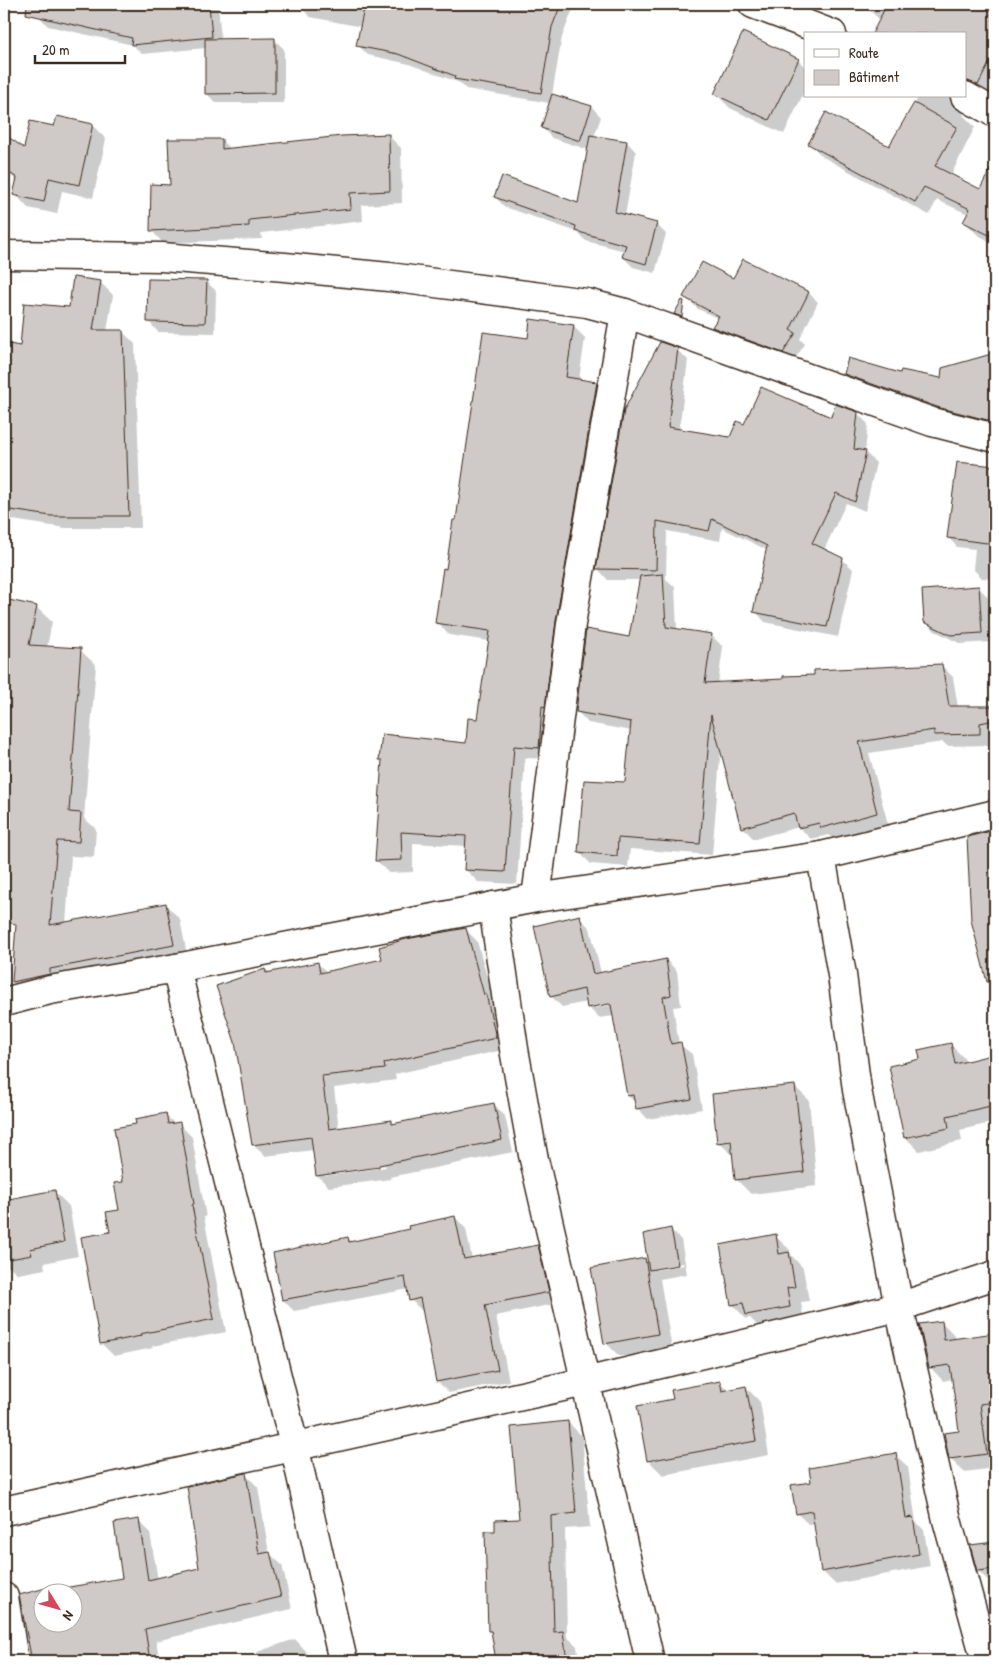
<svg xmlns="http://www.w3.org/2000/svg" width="999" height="1665" viewBox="0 0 999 1665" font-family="'Patrick Hand',sans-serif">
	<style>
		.shadow { fill: #0003; fill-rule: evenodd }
		.building { fill: #cfcac7; stroke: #3b2a1e; fill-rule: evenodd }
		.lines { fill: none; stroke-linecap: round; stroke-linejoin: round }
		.minor-casing { stroke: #3b2a1e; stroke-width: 31 }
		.minor { stroke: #fff; stroke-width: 28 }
	</style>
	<rect width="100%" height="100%" fill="#fff"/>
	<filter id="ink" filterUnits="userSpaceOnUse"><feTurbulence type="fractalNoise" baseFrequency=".02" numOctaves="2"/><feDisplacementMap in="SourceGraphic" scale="10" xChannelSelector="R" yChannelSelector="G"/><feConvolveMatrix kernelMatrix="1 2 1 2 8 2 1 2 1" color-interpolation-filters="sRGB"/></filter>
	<g filter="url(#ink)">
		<g class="shadow">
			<polygon points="40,4 218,4 221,40 274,39 284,49 284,103 216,103 206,93 206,48 142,54 133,45 48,26 38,15"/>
			<polygon points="300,4 575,4 562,37 552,95 592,107 601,117 594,137 627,142 636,152 625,216 656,224 666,234 655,273 633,267 623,257 625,251 586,241 577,232 505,207 495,197 579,205 589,150 552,138 542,128 550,103 466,89 460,83 409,64 368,55 358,45 362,27 310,17 300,6"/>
			<polygon points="864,4 962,4 967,6 968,4 989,4 995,7 995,100 965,101 962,111 964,116 975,127 951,175 995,197 995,244 978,235 965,222 968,214 937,200 929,215 823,157 809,143 890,148 919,96 965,96 965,34 880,20 864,5"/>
			<polygon points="798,60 805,67 805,90 784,134 730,108 716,94"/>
			<polygon points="92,125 106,139 93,198 62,191 57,214 28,208 15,194 18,181 4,171 4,146 9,139 25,150 55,127"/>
			<polygon points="388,135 401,148 402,203 362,205 363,221 261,233 262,239 163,243 151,230 172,186 221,140 231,150"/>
			<polygon points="744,261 809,293 818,302 800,339 805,344 793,362 723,337 714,327 719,319 698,309 688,299 733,279"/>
			<polygon points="206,281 216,291 215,333 158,332 149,322"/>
			<polygon points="100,282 113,295 107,331 123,332 135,344 141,528 65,528 6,519 4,517 4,480 6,481 15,415 4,413 4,344 21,347"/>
			<polygon points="573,326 585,338 579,380 597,383 609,395 551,759 525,758 517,884 478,882 466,870 467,846 413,843 413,872 389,873 377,861 383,762 381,759 467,745 478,720 489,641 449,635 437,622 457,521 529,339"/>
			<polygon points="677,350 688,360 679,430 730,439 745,426 832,419 857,413 868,424 865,452 876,463 865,511 846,503 824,550 842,559 853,569 838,637 765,622 755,611 767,550 722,528 720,541 667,531 666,579 675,587 677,630 712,636 723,647 718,684 784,680 941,665 953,677 958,707 995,707 995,733 991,734 991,745 947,746 943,742 869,753 888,824 833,839 829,835 811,839 799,827 754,839 742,827 721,747 712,855 630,849 628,867 591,864 579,852 626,783 632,731 588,723 577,711 630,638 641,580 608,580 598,569 625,410"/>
			<polygon points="995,355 995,428 946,415 854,382 845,374 901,375 942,380 943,369"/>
			<polygon points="958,463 995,468 995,579 982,578 973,569 975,549 957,547 948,537"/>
			<polygon points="979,588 988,597 991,642 961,644 935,631 925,621"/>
			<polygon points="4,601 36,607 52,622 47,647 80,650 96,665 84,818 96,829 94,857 71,856 66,924 165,904 180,919 188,960 28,997 13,982 22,859 4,855"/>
			<polygon points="995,831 995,1006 972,919 968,838"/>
			<path d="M579,917l11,11 11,45 65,-13 11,11 4,35 -8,1 6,37 13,10 10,55 -54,10 -11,-11 -1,-5 -8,-7 -14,-80 -15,2 -11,-11 -1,-5 -25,5 -11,-11zM615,1002l1,2 -21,4v-3z"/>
			<path d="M465,929l12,12 30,108 -112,25 1,6 -62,8 5,41 52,-7 3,2 100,-20 11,12 8,36 -123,25 1,2 -62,8 -12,-12 -3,-25 -49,6 -12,-11 -17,-104 -18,-54 49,-17 3,3 48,-9 9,8 56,-12zM385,1165l1,2 -61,9v-3z"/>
			<polygon points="950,1044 964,1058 965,1062 995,1055 995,1122 960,1130 962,1141 919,1151 905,1137 921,1060"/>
			<polygon points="794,1086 809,1100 817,1186 751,1194 736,1179 734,1156 718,1142"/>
			<polygon points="165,1115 175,1124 179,1124 192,1137 206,1217 204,1217 226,1332 152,1346 153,1348 114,1356 101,1343 112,1233 120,1211 124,1183 137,1125"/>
			<polygon points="55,1192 69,1206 78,1256 44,1263 45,1269 18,1274 10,1267 4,1268 4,1202"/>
			<polygon points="455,1217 466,1229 472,1259 537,1246 549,1257 559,1303 496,1316 509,1381 449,1393 438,1382 424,1311 422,1311 411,1300 409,1289 294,1311 283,1300 348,1238 352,1242 410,1230"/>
			<path d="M671,1230l10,10 6,34 -27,5 12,70 -43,7h-10l-14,-14 40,-82 5,5zM683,1263l1,2 -28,5v-3z"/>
			<polygon points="775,1236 790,1250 791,1255 803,1268 809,1301 801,1302 804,1321 761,1329 750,1318 746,1319 732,1304"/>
			<polygon points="942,1322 955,1336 956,1339 995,1334 995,1468 964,1472 950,1459 960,1432 953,1379 943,1381 930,1367"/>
			<polygon points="720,1382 729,1391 746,1387 760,1402 769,1455 663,1475 648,1460 675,1400"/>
			<polygon points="568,1422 582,1436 590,1527 565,1529 567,1637 577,1646 579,1661 497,1661 492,1634 489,1631 496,1533 521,1521"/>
			<polygon points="896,1455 908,1467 916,1522 924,1530 930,1566 835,1584 823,1572 815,1524 809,1525 797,1513 813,1483"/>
			<path d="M246,1475l12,12 11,66 13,12 10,44 -136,32 4,20h-130l-9,-65 24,-6 2,2 76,-13 15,-58 12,12 8,47 43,-11zM42,1592h30v30h-30z"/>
			<polygon points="995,1543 995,1587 995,1584 992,1584 978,1571 972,1546"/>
			<polygon points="295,1639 306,1651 310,1661 234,1661 258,1656 257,1652"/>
		</g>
		<g class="building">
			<polygon points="27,4 209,4 212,37 131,45 132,38 26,14"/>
			<polygon points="365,4 561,4 552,27 541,93 454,79 455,76 398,54 356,46"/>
			<polygon points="887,4 995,4 995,52 978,85 965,80 965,34 872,34"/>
			<polygon points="743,32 799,59 769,120 714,94"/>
			<polygon points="275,38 275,93 205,94 205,39"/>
			<polygon points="552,94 592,106 580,141 541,128"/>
			<polygon points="914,103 957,127 935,166 980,189 995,160 995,238 963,222 970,209 924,187 915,202 808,144 826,112 889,146"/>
			<polygon points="57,116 93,124 79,185 49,178 44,202 13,195 17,178 4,169 4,134 24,148 30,121 54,126"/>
			<polygon points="389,134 390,191 350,193 351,209 249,220 249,226 150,231 151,184 170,185 168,139 222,139 222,149 342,136"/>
			<polygon points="590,135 627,141 615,212 657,223 646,264 622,257 626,245 575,231 576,226 494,197 502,176 578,203"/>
			<polygon points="743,259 809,292 790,330 796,333 783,353 712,327 719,316 683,297 702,262 733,278"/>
			<polygon points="73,277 101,281 93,330 123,330 129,516 51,516 4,509 4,343 20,346 24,303 69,307"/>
			<polygon points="148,279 207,280 205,323 147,322"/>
			<polygon points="682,300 684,301 682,317 674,314"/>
			<polygon points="530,319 574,325 566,377 597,382 556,621 545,707 542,706 539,748 514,746 505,872 464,870 466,836 401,832 402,860 375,861 382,760 379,760 382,734 466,743 468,718 477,719 490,631 435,623 443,568 446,569 453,520 456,520 483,332 528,338"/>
			<polygon points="660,342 678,348 668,427 730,437 737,421 744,424 761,387 831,417 835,404 858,412 854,449 866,451 855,502 836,493 812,543 843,558 827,627 753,612 767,546 712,519 709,531 657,521 656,570 596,569 624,410"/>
			<polygon points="995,353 995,422 937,407 844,374 848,358 900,373 901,370 941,378 942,368"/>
			<polygon points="957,462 995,466 995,544 947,538"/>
			<polygon points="663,574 666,627 712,634 705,683 783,679 783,676 814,675 814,670 942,664 949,706 995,706 995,720 980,723 980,734 934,735 934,730 859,742 877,813 821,828 819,823 798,828 794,813 741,828 711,715 700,844 618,838 617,856 578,852 584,780 625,782 631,722 576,712 586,629 629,637 640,576"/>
			<polygon points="979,586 982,633 951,635 924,622 922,590"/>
			<polygon points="4,599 37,606 29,645 81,648 69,812 81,813 79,842 57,841 50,925 166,903 174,945 50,969 50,974 12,982 16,924 4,922"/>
			<polygon points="995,830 995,981 987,982 971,920 967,837"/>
			<polygon points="580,915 593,974 666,959 671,995 663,997 671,1044 681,1042 692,1099 636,1109 633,1095 627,1096 611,1005 609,1004 587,1008 584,989 550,997 534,926"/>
			<polygon points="466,928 484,995 486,994 496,1038 384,1063 385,1069 322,1076 329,1129 392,1120 392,1124 494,1103 502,1140 379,1165 379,1167 316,1176 311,1137 252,1145 235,1042 216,986 265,969 266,973 318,962 320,973 382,959 379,947 406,939"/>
			<polygon points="951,1043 955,1064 995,1054 995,1105 947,1116 949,1128 904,1138 889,1066 920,1059 918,1050"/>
			<polygon points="795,1085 804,1172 735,1180 731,1141 717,1143 712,1094"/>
			<polygon points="166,1113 168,1124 180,1122 194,1204 192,1205 214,1319 140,1334 141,1336 100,1344 81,1237 110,1232 106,1212 119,1210 114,1183 123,1182 114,1128 136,1124 135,1119"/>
			<polygon points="55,1190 64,1242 30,1249 32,1255 4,1260 4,1200"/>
			<polygon points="455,1216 464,1259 538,1245 549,1292 485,1305 498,1370 436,1382 420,1298 409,1301 405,1277 282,1300 273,1253 348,1237 349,1242 409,1229 408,1226"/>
			<polygon points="671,1228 678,1265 649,1270 643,1234"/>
			<polygon points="776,1234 779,1254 789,1252 795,1287 787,1288 790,1307 746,1315 743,1303 731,1305 720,1245"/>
			<polygon points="645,1258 658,1334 604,1344 591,1268"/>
			<polygon points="942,1321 944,1340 995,1333 995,1402 980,1404 987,1454 949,1459 944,1433 959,1431 950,1365 929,1368 919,1324"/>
			<polygon points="720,1381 722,1391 746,1386 756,1441 647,1461 637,1406 673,1399 671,1390"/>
			<polygon points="568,1421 576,1513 551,1516 554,1632 563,1631 567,1661 496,1661 491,1631 488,1631 485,1531 495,1531 495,1520 519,1519 511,1427"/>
			<polygon points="896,1453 906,1518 913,1517 919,1554 821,1572 812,1511 796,1514 791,1485 811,1482 809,1468"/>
			<path d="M246,1473l13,81 11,-2 11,45 -136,32 5,32h-118l-13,-66 27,-7v3l76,-13 -8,-55 25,-4 9,61 51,-12 -12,-82zM42,1592h30v30h-30z"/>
			<polygon points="995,1542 995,1569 977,1571 970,1545"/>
		</g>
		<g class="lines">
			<defs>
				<g id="minor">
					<polyline points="753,4 832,34"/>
					<polyline points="965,96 995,113"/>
					<polyline points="4,255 162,257 285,267 389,277 587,303 625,313 932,422 995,438"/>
					<polyline points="821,856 842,975 857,1090 899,1307 947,1520 986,1661"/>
					<polyline points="536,898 571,624 625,313"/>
					<polyline points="493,906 514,1049 533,1155 650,1661"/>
					<polyline points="176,968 294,1445 343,1661"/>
					<polyline points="4,1002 50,990 176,968 536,898 821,856 995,814"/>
					<polyline points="4,1511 585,1382 899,1307 995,1275"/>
					<polyline points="4,1597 14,1661"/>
				</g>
			</defs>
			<use href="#minor" class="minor-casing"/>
			<use href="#minor" class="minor"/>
		</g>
	</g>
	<rect width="999" height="1665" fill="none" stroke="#fff" stroke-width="20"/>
	<rect x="10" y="10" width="979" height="1645" fill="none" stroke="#3b2a1e" stroke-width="2" filter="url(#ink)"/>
	<rect x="804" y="32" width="162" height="65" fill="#ffffff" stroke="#b1aaa5"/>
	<rect x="814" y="49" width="25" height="8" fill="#ffffff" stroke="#b1aaa5"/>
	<text x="849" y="58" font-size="15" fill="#3b2a1e">Route</text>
	<rect x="814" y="70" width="25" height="15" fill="#cfcac7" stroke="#b1aaa5"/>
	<text x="849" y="82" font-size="15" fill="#3b2a1e">Bâtiment</text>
	<g transform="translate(58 1608) rotate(127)"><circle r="24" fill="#ffffff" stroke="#b1aaa5"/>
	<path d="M0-4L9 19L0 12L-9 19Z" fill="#d1495b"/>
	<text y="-8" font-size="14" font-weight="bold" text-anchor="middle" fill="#3b2a1e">N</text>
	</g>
	<path d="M35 55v8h90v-8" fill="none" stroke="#3b2a1e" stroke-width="2.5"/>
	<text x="42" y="55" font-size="15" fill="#3b2a1e" stroke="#ffffff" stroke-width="4" paint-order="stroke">20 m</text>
</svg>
